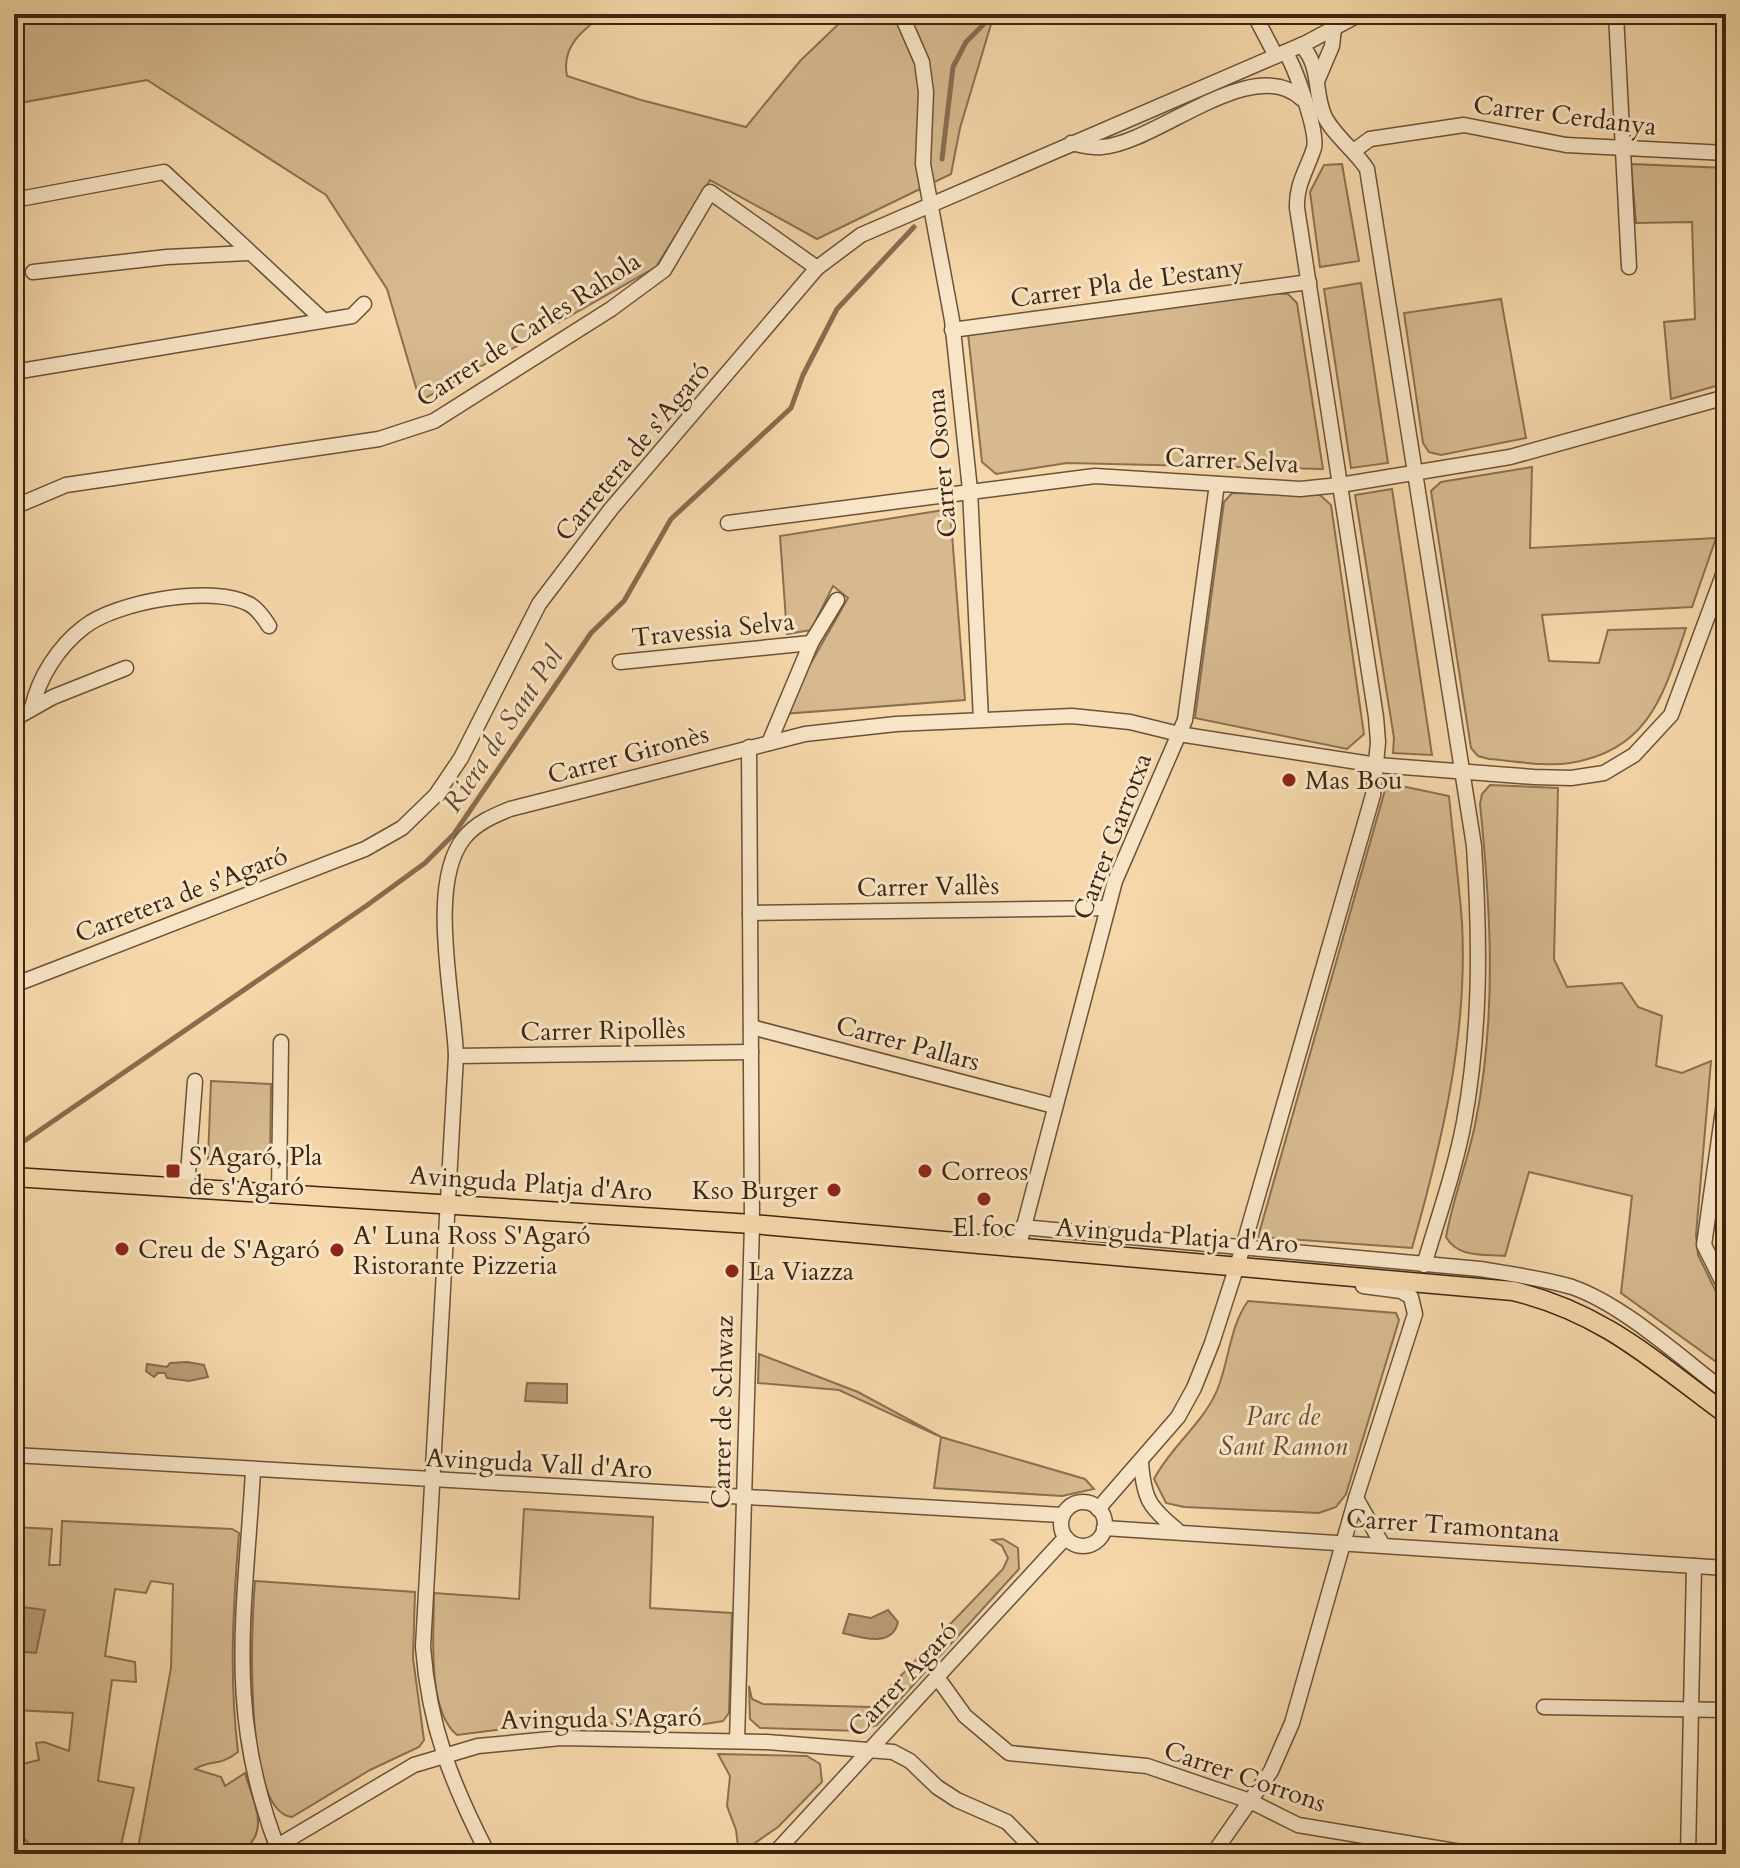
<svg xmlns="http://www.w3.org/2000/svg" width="1740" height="1868" viewBox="0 0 1740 1868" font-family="Cardo,serif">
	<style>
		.green { fill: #d6b98f; stroke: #8a7050; stroke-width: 2 }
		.water { fill: #b79b76; stroke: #876c4e; stroke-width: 2 }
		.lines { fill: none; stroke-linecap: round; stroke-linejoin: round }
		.stream { stroke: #876c4e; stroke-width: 5 }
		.minor-casing { stroke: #6c5238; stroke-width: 17 }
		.major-casing { stroke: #3e2612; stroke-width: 21 }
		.minor { stroke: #f8e5c7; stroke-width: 14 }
		.major { stroke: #f5d7a9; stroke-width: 18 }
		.poi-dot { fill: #8f2418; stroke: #f8e5c7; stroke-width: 3 }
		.labels { text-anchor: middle; stroke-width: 6; stroke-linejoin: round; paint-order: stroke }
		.street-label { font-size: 26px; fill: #3e2612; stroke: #f8e5c7 }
		.poi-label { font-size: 26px; fill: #3e2612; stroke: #f8e5c7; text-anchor: start }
		.park-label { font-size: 26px; font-style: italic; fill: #644b31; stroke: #f8e5c7 }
		.water-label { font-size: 28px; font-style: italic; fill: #624930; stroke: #f8e5c7 }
	</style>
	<rect width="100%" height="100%" fill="#f5d7a9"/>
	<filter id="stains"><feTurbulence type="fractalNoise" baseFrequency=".0025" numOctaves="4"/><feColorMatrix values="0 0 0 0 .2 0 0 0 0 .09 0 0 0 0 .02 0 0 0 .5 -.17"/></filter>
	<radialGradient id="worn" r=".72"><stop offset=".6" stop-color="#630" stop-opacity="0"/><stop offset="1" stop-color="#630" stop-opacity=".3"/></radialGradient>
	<g class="green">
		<path d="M14,14h590c-21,16 -43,32 -37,62l74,24 105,27 54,-66 49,-47h145l-34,114 -9,46 -134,65 -107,-59 -54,87 -236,134 -33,-112 -61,-94 -179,-115 -133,24z"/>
		<polygon points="1342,164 1359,261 1320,267 1310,192 1324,165"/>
		<polygon points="1631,164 1726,168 1726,383 1671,399 1664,322 1695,319 1692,222 1636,223"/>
		<polygon points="1361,283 1388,463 1351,468 1324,289"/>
		<polygon points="1251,292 1288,294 1297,303 1323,469 1067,463 996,474 982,462 968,333"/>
		<polygon points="1501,299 1526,438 1441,455 1429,452 1423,443 1404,313"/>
		<path d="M1532,467l-2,81 186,-10 -24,69 -150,8 7,46 50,2 9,-33 78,-2c-22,66 -37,123 -116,135 -25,4 -55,-2 -81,-4l-11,-3 -7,-8 -40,-257 10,-9z"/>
		<polygon points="1392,489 1432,755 1393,753 1394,738 1355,495"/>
		<polygon points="1232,493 1320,495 1331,505 1364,734 1347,749 1195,718 1224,502"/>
		<polygon points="950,509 965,700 782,714 848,598 833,586 811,630 787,634 780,536"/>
		<path d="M1387,783l62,13c4,42 10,85 13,127 6,111 -20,219 -50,325l-154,-11z"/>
		<path d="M1490,785l68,3 -4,171 13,28 55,-4 16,24 24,9 -6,50 26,7 29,-12 -15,174 2,20 28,57v57l-105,-76 11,-97 -103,-24 -24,84c-22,-2 -47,2 -59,-19 7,-38 21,-74 29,-112 22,-107 16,-214 5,-321l2,-10z"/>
		<polygon points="211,1081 271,1084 270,1163 208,1159"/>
		<path d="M1248,1301l148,12 3,7 -53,174 -10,13 -17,6 -135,-6 -18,-4 -12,-24c17,-33 50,-56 64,-91 11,-28 12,-62 30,-87z"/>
		<polygon points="759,1354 858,1392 941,1437 1085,1479 1094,1489 1062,1496 934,1488 941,1437 839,1390 758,1383"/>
		<path d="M524,1509l129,8 -3,91 82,5 -3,100 -6,8 -30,5 -135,-4 -101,13c-31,-26 -23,-103 -23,-142l85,6z"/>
		<path d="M62,1521l170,8 7,4c-6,74 -10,145 -1,219 -19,15 -26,7 -43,17l26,8 4,9 20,-13c9,32 27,59 -6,81h-102l34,-186 2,-84 -22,-3 -5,12 -31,-4 -10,67 30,6 1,20 -24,-2 -14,101 36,7 -15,66h-82l-23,-28v-60l25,-6 -3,-17 8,-1 25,9 4,-38 -59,-3v-183l38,2 -3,36h11z"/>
		<polygon points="1003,1539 1018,1548 1019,1569 877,1725 861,1731 760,1728 750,1719 749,1686 752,1699 763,1704 871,1707 1003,1569 1008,1558 1002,1546 992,1540"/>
		<path d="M255,1581l160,11 -2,66 11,82 -5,7 -49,23 -78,47c-50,-5 -40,-196 -37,-236z"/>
		<polygon points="718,1754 807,1756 820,1764 822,1782 778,1827 739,1854 736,1830 727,1806 730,1776"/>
	</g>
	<g class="water">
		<polygon points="187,1362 204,1365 208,1377 189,1381 167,1378 165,1373 158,1373 154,1377 146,1371 147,1364 167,1367 170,1363"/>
		<polygon points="527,1383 567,1384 567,1403 525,1401"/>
		<polygon points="23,1607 45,1610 36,1653 14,1651"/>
		<path d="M888,1610l10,12c-6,26 -36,16 -55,11l6,-19 22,4z"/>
	</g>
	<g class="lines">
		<g class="stream">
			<polyline points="942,159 953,67 966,42 994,14"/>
			<polyline points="14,1148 366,906 425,863 454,834 591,633 624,601 671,519 791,408 803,375 837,309 914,227"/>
		</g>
		<defs>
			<g id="minor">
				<polyline points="901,14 922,62 926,92 923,164 952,320 970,490 981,720"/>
				<polyline points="1254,14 1276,56"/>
				<polyline points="1616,14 1629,267"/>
				<path d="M1301,45c20,20 13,47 23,70 8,19 31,35 43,54l107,677c6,93 7,184 -10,276 -9,48 -26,96 -40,143"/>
				<polyline points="1318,79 1332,46 1334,28"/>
				<path d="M1071,143c10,2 21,5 31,4 55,-4 151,-95 200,-48"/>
				<polyline points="1355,150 1370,139 1464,125 1566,145 1726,153"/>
				<polyline points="14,200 164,172 323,320"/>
				<polyline points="33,272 167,257 248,253"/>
				<polyline points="952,330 1309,282"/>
				<polyline points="14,372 352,316 364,304"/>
				<polyline points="14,507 66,485 379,439 434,421 611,309 664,270 710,192 817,268"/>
				<polyline points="728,523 1095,476 1300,489 1340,485 1510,457 1726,397"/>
				<polyline points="620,662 811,643"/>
				<path d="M32,708c7,-31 26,-61 52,-81 31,-25 129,-43 165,-23 9,5 15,14 20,22"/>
				<polyline points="14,719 53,697 126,668"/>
				<polyline points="769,743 811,643 837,600"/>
				<polyline points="750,913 1106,908"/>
				<polyline points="14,985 365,849 402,828 436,795 461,758 539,604 611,509 817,268 861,235 1306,43 1360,14"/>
				<polyline points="751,1027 1054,1106"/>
				<polyline points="456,1056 751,1052"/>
				<polyline points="1726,1089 1704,1245 1726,1289"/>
				<polyline points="187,1187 195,1081"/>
				<polyline points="279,1193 281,1042"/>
				<path d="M1022,1227l458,42c30,5 62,9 92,18 52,18 110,72 154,105"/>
				<polyline points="1018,1249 1115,881 1185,720 1217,484"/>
				<polyline points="14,1455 1062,1515"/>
				<path d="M1141,1463c3,36 8,44 36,67"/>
				<path d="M253,1471c-8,143 -29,243 27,383"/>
				<polyline points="1356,1498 1382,1544"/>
				<circle cx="1083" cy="1524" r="22"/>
				<path d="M1098,1509l80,-92 16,-29 18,-45 31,-96 130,-452 5,-53 -2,-25 -79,-509c-1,-24 10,-38 17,-60 4,-16 -19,-82 -29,-96"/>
				<polyline points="1104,1528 1726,1568"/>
				<polyline points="937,1677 965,1716 1009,1753 1147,1766 1250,1801 1298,1825 1473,1854"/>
				<polyline points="1544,1707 1726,1710"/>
				<polyline points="737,1741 752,1224 749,747"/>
				<polyline points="264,1854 414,1765 478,1746 561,1738 767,1742 893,1752 910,1761 937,1787 957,1800 1007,1822 1038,1854"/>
				<path d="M488,1854c-36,-70 -59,-127 -65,-207l33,-591c-2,-58 -29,-172 8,-218 12,-15 29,-22 46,-29l295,-75 91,-10 176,-8 58,6 49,12 198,31 157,12 37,1 33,-5 30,-18 37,-40 55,-148"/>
				<polyline points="774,1854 1065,1538"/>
				<polyline points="1213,1854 1271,1771 1292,1723 1356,1498 1415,1314 1411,1297 1401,1291 1363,1286"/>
				<polyline points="1688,1854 1694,1566"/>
			</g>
			<path id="major" d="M14,1177l738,47 761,67c89,21 141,70 213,123"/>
		</defs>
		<use href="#minor" class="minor-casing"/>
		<use href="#major" class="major-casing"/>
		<use href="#minor" class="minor"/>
		<use href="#major" class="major"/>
	</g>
	<g class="poi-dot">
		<circle cx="1289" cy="780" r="8"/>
		<rect x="165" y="1163" width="16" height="16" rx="4"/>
		<circle cx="925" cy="1171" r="8"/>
		<circle cx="834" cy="1190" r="8"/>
		<circle cx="984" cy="1199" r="8"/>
		<circle cx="122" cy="1249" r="8"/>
		<circle cx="337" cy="1250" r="8"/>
		<circle cx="732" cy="1271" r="8"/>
	</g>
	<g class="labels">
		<g class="street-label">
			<text transform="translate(1565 115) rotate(7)" y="9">Carrer Cerdanya</text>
			<text transform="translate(1127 282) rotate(-8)" y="9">Carrer Pla de Ľestany</text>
			<text transform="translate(528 329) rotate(-33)" y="9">Carrer de Carles Rahola</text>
			<text transform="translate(632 451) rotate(-50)" y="9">Carretera de s'Agaró</text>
			<text transform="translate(1232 460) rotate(3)" y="9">Carrer Selva</text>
			<text transform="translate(941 463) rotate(-95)" y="9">Carrer Osona</text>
			<text transform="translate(713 629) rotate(-6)" y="9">Travessia Selva</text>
			<text transform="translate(628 754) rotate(-15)" y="9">Carrer Gironès</text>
			<text transform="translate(1112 836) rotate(-69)" y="9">Carrer Garrotxa</text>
			<text transform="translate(928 886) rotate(-1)" y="9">Carrer Vallès</text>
			<text transform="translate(181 894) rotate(-21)" y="9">Carretera de s'Agaró</text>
			<text transform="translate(603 1030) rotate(-1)" y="9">Carrer Ripollès</text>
			<text transform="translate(908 1043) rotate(15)" y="9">Carrer Pallars</text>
			<text transform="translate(531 1183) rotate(4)" y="9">Avinguda Platja d'Aro</text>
			<text transform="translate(1177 1235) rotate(4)" y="9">Avinguda Platja d'Aro</text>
			<text transform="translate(722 1412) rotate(-89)" y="9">Carrer de Schwaz</text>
			<text transform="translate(539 1463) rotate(3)" y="9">Avinguda Vall d'Aro</text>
			<text transform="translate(1453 1525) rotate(4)" y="9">Carrer Tramontana</text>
			<text transform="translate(902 1679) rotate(-47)" y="9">Carrer Agaró</text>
			<text transform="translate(601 1718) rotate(-1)" y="9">Avinguda S'Agaró</text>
			<text transform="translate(1245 1776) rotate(19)" y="9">Carrer Corrons</text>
		</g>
		<g class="poi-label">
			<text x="1305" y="789">Mas Bou</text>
			<text x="189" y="1165">S'Agaró, Pla<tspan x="189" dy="30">de s'Agaró</tspan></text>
			<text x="941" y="1180">Correos</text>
			<text x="818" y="1199" text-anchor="end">Kso Burger</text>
			<text x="984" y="1236" text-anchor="middle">El foc</text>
			<text x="353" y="1244">A' Luna Ross S'Agaró<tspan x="353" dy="30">Ristorante Pizzeria</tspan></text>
			<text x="138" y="1258">Creu de S'Agaró</text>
			<text x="748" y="1280">La Viazza</text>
		</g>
		<g class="park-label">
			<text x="1283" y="1425">Parc de<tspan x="1283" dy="30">Sant Ramon</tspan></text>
		</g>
		<g class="water-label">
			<text transform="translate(502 729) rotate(-56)" y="10">Riera de Sant Pol</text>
		</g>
	</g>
	<rect width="1740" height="1868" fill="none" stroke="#f5d7a9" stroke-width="48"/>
	<rect x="16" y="16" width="1708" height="1836" fill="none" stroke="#3e2612" stroke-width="4"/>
	<rect x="24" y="24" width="1692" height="1820" fill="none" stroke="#3e2612" stroke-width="2"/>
	<rect width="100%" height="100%" filter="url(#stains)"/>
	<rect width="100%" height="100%" fill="url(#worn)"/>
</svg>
